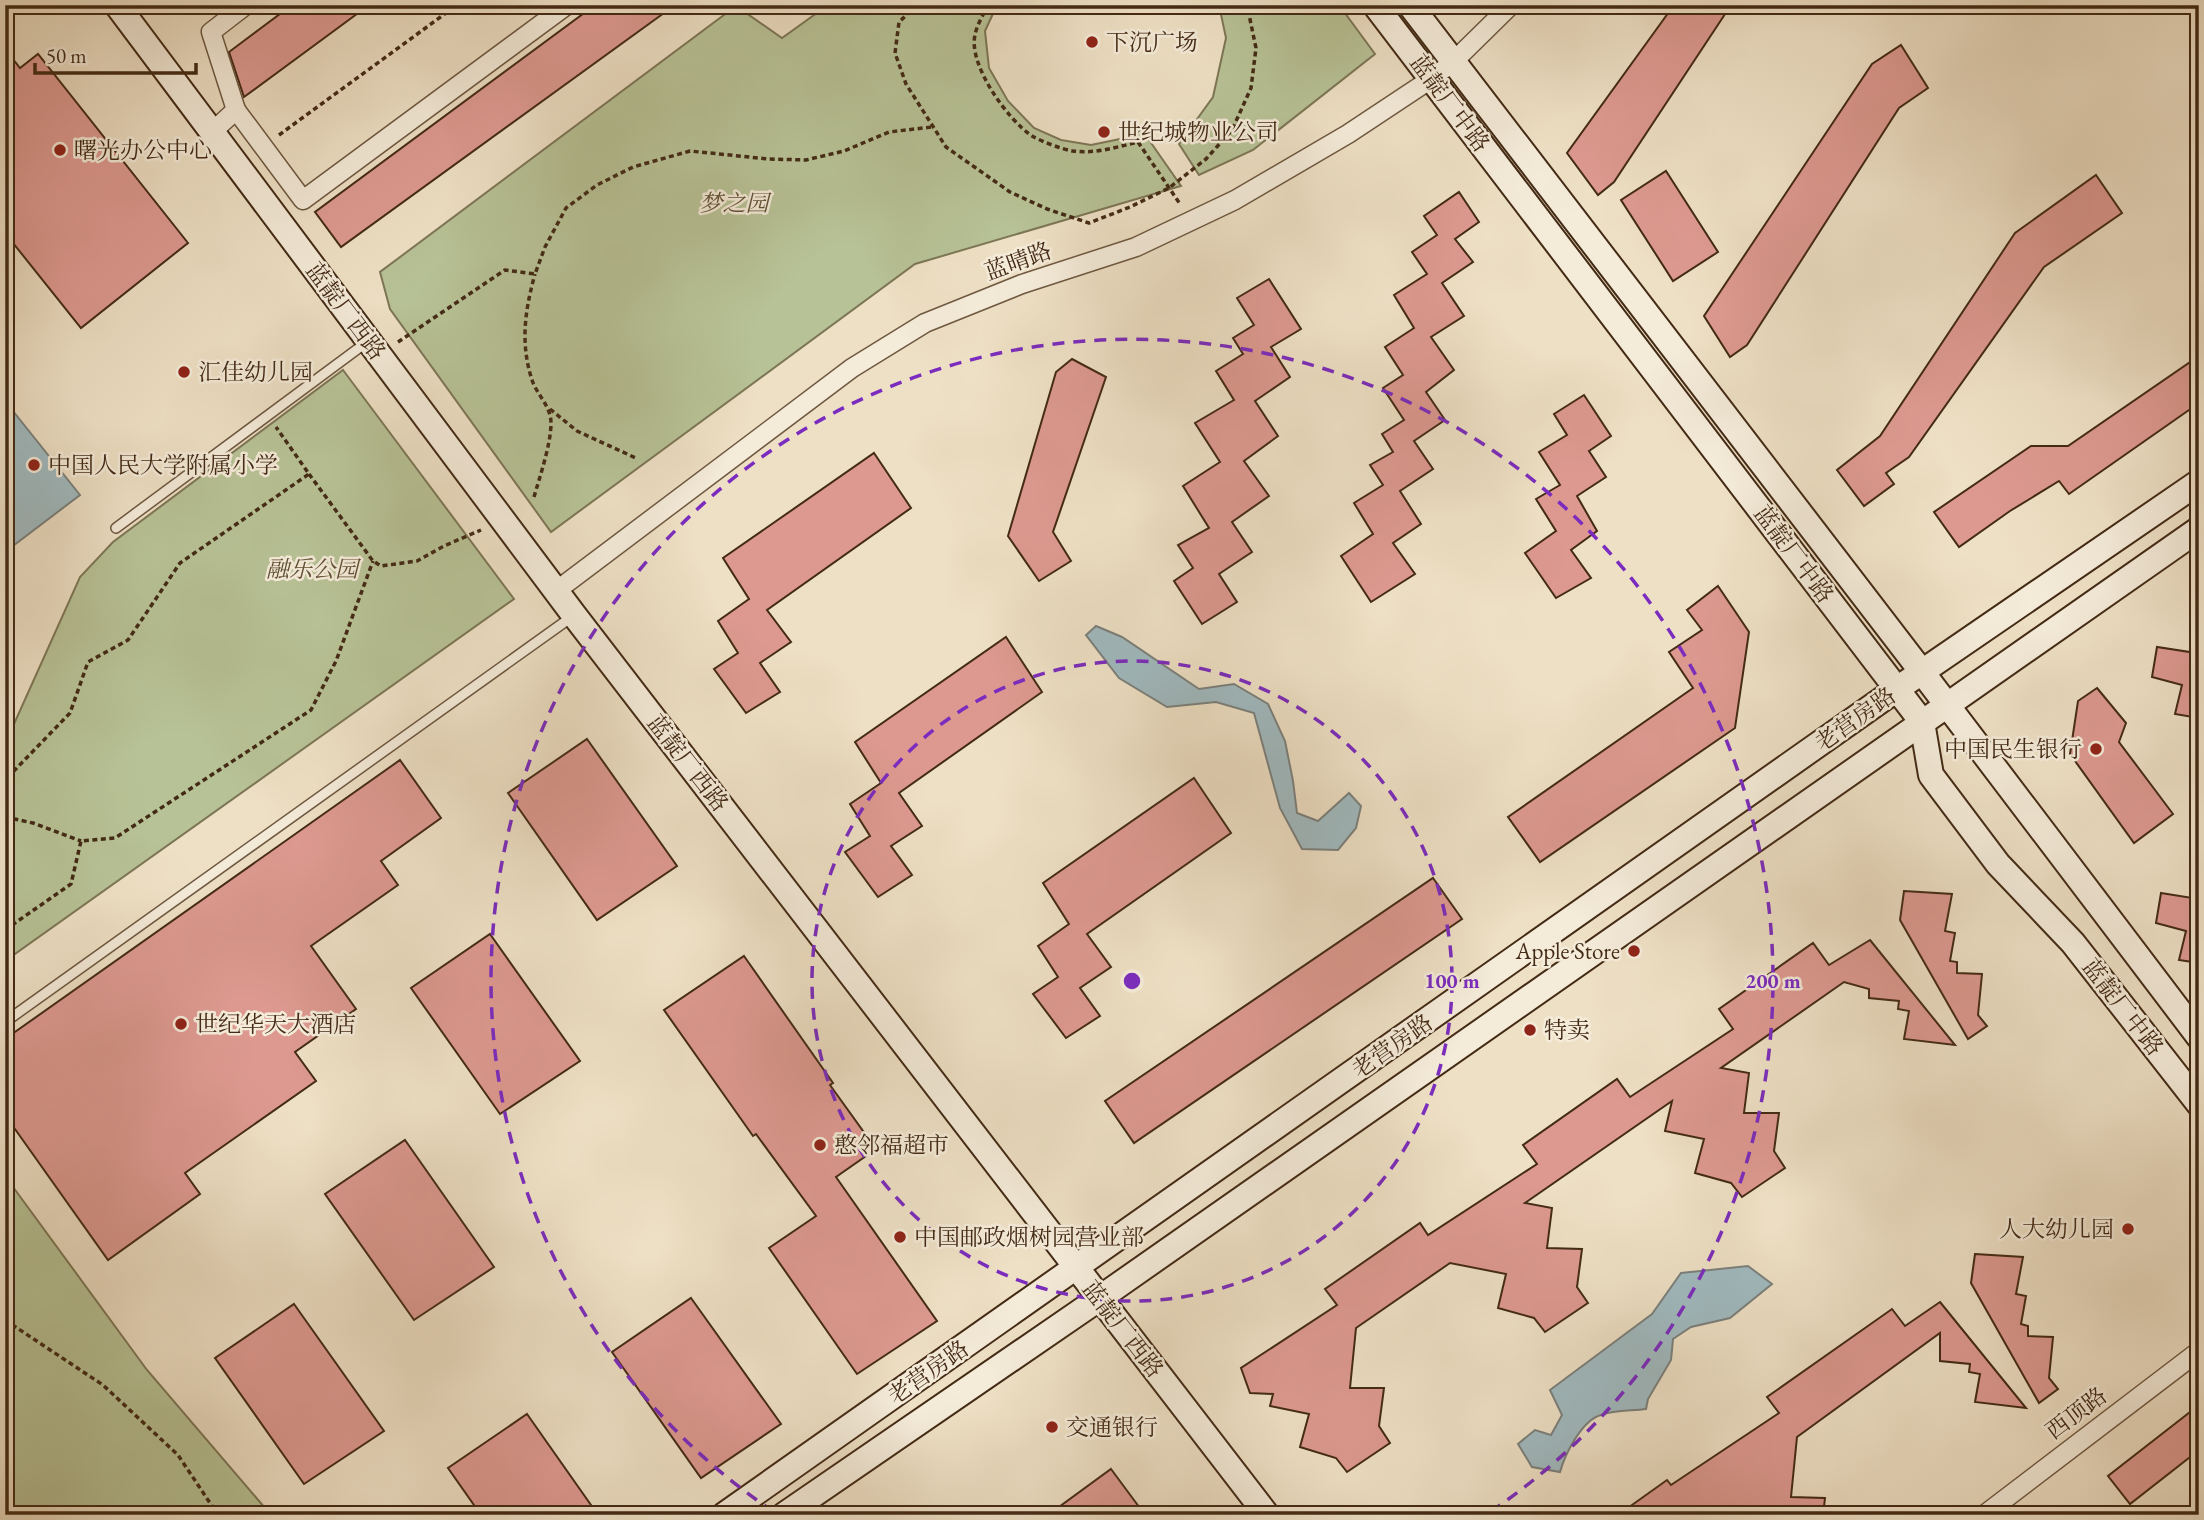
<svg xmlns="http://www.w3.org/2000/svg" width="2204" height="1520" viewBox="0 0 2204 1520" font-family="'EB Garamond','Noto Serif SC',serif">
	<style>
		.green { fill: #b7c296; stroke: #7d7656; stroke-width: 2 }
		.water { fill: #a0bac0; stroke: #7b807c; stroke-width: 2 }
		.building { fill: #dd9990; stroke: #432a15; stroke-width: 2 }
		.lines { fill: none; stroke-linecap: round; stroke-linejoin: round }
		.lane-casing { stroke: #6e5841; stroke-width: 12 }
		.street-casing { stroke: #6e5841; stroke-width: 21 }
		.secondary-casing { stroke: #432a15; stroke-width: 28 }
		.path { stroke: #432a15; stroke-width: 3.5; stroke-dasharray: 5 3.5; stroke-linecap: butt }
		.lane { stroke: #f4ebd9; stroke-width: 9 }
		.street { stroke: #f4ebd9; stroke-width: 18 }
		.secondary { stroke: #f4ebd9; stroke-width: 24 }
		.ring { fill: none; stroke: #7b2cbf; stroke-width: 3.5; stroke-dasharray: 12 9 }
		.poi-dot { fill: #8f2418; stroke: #f4ebd9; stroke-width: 2.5 }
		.labels { text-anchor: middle; stroke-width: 5; stroke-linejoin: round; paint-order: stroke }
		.poi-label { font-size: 23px; fill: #432a15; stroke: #f4ebd9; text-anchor: start }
		.street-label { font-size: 23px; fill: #432a15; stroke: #f4ebd9 }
		.park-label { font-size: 23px; font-style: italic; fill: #605035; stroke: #f4ebd9 }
		.centre { fill: #7b2cbf; stroke: #f4ebd9; stroke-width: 3.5 }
		.ring-label { font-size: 21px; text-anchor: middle; font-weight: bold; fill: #7b2cbf; stroke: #f4ebd9; stroke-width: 5; stroke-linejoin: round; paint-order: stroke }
	</style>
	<rect width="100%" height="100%" fill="#eee0c5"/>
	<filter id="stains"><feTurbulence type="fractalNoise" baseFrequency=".00286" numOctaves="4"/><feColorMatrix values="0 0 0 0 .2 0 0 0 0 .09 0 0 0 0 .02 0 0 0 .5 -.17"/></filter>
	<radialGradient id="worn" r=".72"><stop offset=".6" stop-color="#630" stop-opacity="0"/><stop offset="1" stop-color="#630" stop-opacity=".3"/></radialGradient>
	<g class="green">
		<polygon points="828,5 997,5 985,31 989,68 1008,101 1034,128 1061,140 1091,145 1120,139 1142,130 1181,186 915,264 551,532 390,309 380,272 736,6 782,38"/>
		<polygon points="1219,5 1339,5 1375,54 1253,150 1199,175 1179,144 1213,97 1226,38"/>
		<polygon points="343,370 514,599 5,961 5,744 80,577 113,542"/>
		<polygon points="5,1176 147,1370 271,1515 5,1515"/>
	</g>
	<g class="water">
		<polygon points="5,401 80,495 5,552"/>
		<polygon points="1096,626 1122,637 1199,689 1234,684 1268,704 1285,741 1293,781 1297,813 1318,821 1349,793 1361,806 1356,828 1338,850 1302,849 1280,808 1254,713 1216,702 1167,707 1119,678 1086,635"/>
		<path d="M1748,1266l24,18 -42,34 -39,9 -18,12 -2,21 -23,39 -2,10c-14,2 -31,1 -45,6 -19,5 -36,39 -41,57l-28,-5 -14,-23 17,-14 16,5 11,-20 -12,-25 102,-76 29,-41z"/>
	</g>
	<g class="building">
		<polygon points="292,5 369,5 244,97 229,52"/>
		<polygon points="595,5 675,5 341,247 315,212"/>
		<polygon points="1674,5 1731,5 1614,182 1598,195 1567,153"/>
		<polygon points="1901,45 1928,88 1899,108 1747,345 1730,357 1704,316 1872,64"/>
		<polygon points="5,49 20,68 38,54 188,243 81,328 5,233"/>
		<polygon points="1666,171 1718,252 1673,281 1621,200"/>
		<polygon points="2096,175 2122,213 2044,267 1909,457 1886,473 1894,484 1864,506 1837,470 1880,436 2015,233"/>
		<polygon points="1459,192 1479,222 1455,239 1473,262 1442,283 1464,316 1431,337 1454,370 1426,392 1445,420 1414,441 1433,469 1400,491 1421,524 1393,543 1415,574 1371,602 1341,556 1373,534 1354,503 1383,485 1370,465 1393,452 1382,434 1404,420 1383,388 1403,375 1385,347 1414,328 1394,295 1427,274 1412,252 1437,235 1424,216"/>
		<polygon points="1269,279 1301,329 1271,347 1290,377 1255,401 1278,436 1244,461 1269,496 1232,522 1252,552 1219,574 1237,602 1202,624 1174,581 1193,568 1178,545 1209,528 1183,486 1220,462 1195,423 1234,400 1216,371 1243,354 1233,338 1254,325 1237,298"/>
		<polygon points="2199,356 2199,403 2069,494 2059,481 2010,511 1959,547 1934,512 2031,446 2068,446"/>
		<polygon points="1072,359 1106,377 1053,532 1071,561 1039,581 1008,536 1056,372"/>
		<polygon points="1584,395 1611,436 1589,451 1606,477 1577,496 1597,531 1571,550 1591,578 1556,598 1525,553 1556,531 1536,499 1560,485 1539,452 1567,435 1554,414"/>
		<polygon points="874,453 911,508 767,610 791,642 760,663 780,692 746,713 714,669 738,653 718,621 749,599 723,558"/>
		<polygon points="1718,586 1749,632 1735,728 1540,862 1508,817 1693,688 1669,652 1702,630 1687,610"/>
		<polygon points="1006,637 1042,692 899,793 922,826 891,846 912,875 878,897 845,852 870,836 850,804 881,783 855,742"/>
		<polygon points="2192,643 2199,644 2199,718 2175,714 2182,685 2152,677 2157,647 2190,652"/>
		<polygon points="2097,688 2126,723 2119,742 2173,814 2134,843 2070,754 2078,701"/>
		<polygon points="587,739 677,866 597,920 508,793"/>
		<polygon points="400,760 441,818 381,861 398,885 311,946 356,1009 295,1052 316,1081 185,1173 200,1194 108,1260 5,1115 5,1039"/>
		<polygon points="1194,778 1231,833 1087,934 1111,967 1080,988 1100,1016 1066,1038 1033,994 1058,977 1038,946 1069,924 1043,883"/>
		<polygon points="1433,878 1462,919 1134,1143 1105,1101"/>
		<polygon points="1904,891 1952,894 1945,931 1955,933 1950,961 1957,962 1957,973 1982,974 1978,1015 1987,1026 1968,1039 1900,920"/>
		<polygon points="2161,893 2199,899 2199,963 2179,960 2186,931 2156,923"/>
		<polygon points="490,934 580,1061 500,1114 411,988"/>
		<polygon points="1870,940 1955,1045 1904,1039 1909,1011 1898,1009 1899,1001 1869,998 1869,989 1844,982 1721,1068 1749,1073 1744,1113 1779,1113 1774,1151 1785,1168 1742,1197 1731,1183 1695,1173 1704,1139 1665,1131 1672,1101 1525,1203 1552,1208 1547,1248 1582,1249 1577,1287 1588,1303 1545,1332 1534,1318 1498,1308 1506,1274 1450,1263 1356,1328 1350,1388 1384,1388 1379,1426 1390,1443 1347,1472 1336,1458 1300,1447 1309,1414 1270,1406 1273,1394 1250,1393 1241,1368 1337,1305 1325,1289 1420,1223 1428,1235 1537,1164 1523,1145 1617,1079 1630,1097 1733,1029 1719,1009 1813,943 1829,965"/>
		<polygon points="744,956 833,1083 830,1085 876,1149 836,1177 937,1321 857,1374 769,1248 816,1216 756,1134 753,1136 664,1010"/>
		<polygon points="405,1140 494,1267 414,1320 325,1194"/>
		<polygon points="1975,1254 2023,1257 2016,1294 2026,1296 2021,1324 2028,1326 2028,1336 2053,1337 2049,1378 2058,1389 2039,1403 1971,1283"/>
		<polygon points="691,1298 781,1424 701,1478 612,1352"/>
		<polygon points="1940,1302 2026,1408 1975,1402 1980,1374 1969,1372 1970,1364 1940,1361 1940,1333 1797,1437 1791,1497 1825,1498 1823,1515 1750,1515 1736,1512 1736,1515 1618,1515 1667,1480 1671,1485 1779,1413 1767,1397 1892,1309 1905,1326"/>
		<polygon points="294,1304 384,1431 304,1484 215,1358"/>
		<polygon points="2199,1405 2199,1450 2130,1504 2108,1476"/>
		<polygon points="527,1414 598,1515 481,1515 448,1468"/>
		<polygon points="1111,1469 1145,1515 1048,1515"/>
	</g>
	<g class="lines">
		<defs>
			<g id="lane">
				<polyline points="116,528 367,342"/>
				<polyline points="5,1022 573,616"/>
			</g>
			<g id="street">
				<polyline points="236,110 303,200 567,5"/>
				<polyline points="212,132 236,110 211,32 246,5"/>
				<polyline points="556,591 852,368 925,323 1022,284 1136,247 1235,200 1348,134 1431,79 1453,62 1511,5"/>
				<polyline points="1984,1515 2199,1351"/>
			</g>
			<g id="secondary">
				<polyline points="117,5 574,615 1267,1515"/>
				<polyline points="1375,5 1922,722 1931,775 1998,864 2073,943 2199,1104"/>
				<polyline points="1410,5 1922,672 2199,1037"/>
				<polyline points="724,1515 1897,689 2199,482"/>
				<polyline points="784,1515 1100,1298 2199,529"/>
			</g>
		</defs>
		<use href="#lane" class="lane-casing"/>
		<use href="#street" class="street-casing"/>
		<use href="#secondary" class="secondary-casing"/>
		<g class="path">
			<polyline points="917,5 899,22 895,53 906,84 946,147 1010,192 1047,209 1089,223 1130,207 1169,188 1206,159 1232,130 1251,88 1256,48 1247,5"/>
			<path d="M989,5c-6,9 -12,20 -14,30 -7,30 33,85 57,101 11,6 29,13 41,15 22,3 44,-4 65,-9l42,62"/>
			<polyline points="279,135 457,5"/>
			<polyline points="398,342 505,270 535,274 545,247 566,208 597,185 633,167 690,151 768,159 806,160 844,151 889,132 932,127"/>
			<polyline points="550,409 577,431 638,459"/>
			<polyline points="309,474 373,561 381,566 417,561 444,546 481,530"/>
			<path d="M534,497c6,-21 17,-53 17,-74 0,-17 -14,-28 -19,-43 -12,-37 -7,-70 3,-106"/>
			<polyline points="5,795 10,775 70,713 88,662 128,640 180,563 309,474 276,427"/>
			<polyline points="5,817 33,823 81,841"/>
			<polyline points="5,930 71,884 81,841 115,838 311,710 336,661 373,561"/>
			<polyline points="5,1320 103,1385 178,1455 218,1515"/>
		</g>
		<use href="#lane" class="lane"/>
		<use href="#street" class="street"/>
		<use href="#secondary" class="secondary"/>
	</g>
	<g class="ring">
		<circle cx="1132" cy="981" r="320"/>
		<path d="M774 1512A641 641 0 1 1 1490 1512"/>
	</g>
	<g class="poi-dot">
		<circle cx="1092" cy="42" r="7"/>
		<circle cx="1104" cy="132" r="7"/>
		<circle cx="60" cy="150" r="7"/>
		<circle cx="184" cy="372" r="7"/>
		<circle cx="34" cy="465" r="7"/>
		<circle cx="2096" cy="749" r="7"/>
		<circle cx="1634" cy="951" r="7"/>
		<circle cx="181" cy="1024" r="7"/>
		<circle cx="1530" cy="1030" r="7"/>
		<circle cx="820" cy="1145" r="7"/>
		<circle cx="2128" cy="1229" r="7"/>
		<circle cx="900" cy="1237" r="7"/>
		<circle cx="1052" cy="1427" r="7"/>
	</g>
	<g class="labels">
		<g class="poi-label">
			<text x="1106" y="50">下沉广场</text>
			<text x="1118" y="140">世纪城物业公司</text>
			<text x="74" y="158">曙光办公中心</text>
			<text x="198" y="380">汇佳幼儿园</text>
			<text x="48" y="473">中国人民大学附属小学</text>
			<text x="2082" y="757" text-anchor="end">中国民生银行</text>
			<text x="1620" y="959" text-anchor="end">Apple Store</text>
			<text x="195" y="1032">世纪华天大酒店</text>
			<text x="1544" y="1038">特卖</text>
			<text x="834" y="1153">憨邻福超市</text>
			<text x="2114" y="1237" text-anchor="end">人大幼儿园</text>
			<text x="914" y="1245">中国邮政烟树园营业部</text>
			<text x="1066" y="1435">交通银行</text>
		</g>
		<g class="street-label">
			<text transform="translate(1450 103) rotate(53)" y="8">蓝靛厂中路</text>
			<text transform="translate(1018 261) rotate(-20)" y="8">蓝晴路</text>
			<text transform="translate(346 311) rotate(53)" y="8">蓝靛厂西路</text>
			<text transform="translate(1794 554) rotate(53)" y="8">蓝靛厂中路</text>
			<text transform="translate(1855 719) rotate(-35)" y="8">老营房路</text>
			<text transform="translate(688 763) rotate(52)" y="8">蓝靛厂西路</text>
			<text transform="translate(2123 1007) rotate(52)" y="8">蓝靛厂中路</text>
			<text transform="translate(1392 1046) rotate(-35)" y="8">老营房路</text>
			<text transform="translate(1123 1329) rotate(52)" y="8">蓝靛厂西路</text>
			<text transform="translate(928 1372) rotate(-35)" y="8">老营房路</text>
			<text transform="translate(2076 1413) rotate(-37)" y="8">西顶路</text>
		</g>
		<g class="park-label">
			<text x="734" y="211">梦之园</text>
			<text x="312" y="577">融乐公园</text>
		</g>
	</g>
	<circle cx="1132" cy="981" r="10" class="centre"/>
	<g class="ring-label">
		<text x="1452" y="988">100 m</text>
		<text x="1773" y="988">200 m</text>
	</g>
	<rect width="2204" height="1520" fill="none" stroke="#eee0c5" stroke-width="28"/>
	<rect x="7" y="7" width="2190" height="1506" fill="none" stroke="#432a15" stroke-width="3.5"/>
	<rect x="14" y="14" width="2176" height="1492" fill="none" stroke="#432a15" stroke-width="2"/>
	<path d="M35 63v10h161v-10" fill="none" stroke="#432a15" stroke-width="3.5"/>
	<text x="46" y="63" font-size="21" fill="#432a15" stroke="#f4ebd9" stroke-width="5" paint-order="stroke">50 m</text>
	<rect width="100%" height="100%" filter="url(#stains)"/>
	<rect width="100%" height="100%" fill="url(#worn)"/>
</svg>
